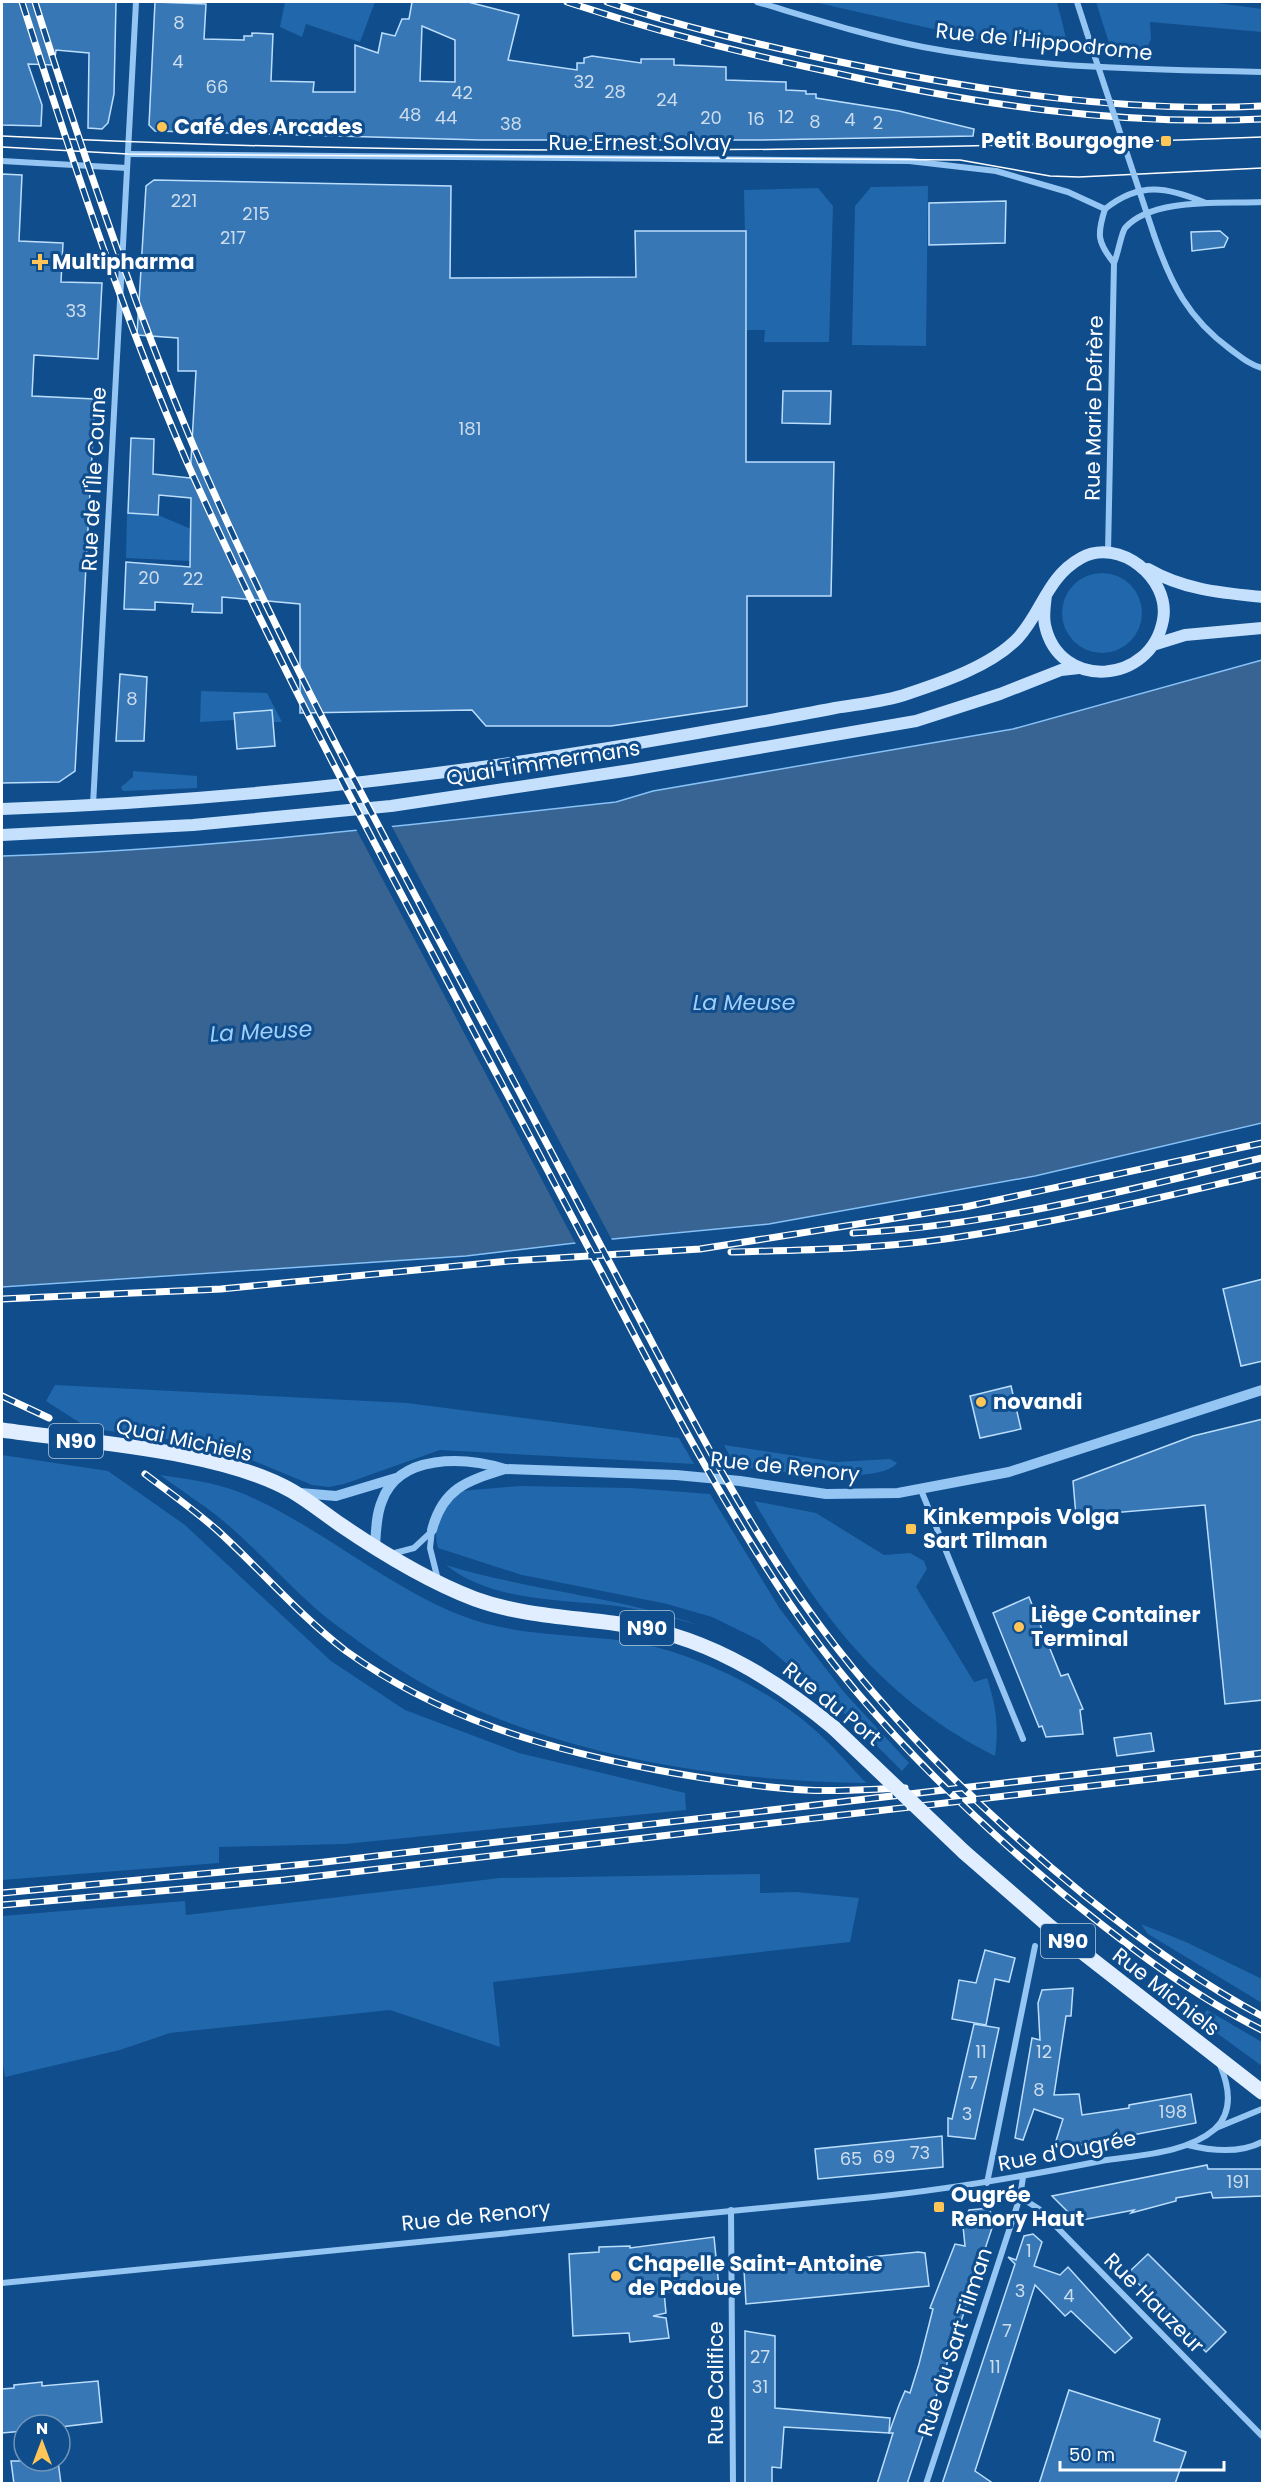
<svg xmlns="http://www.w3.org/2000/svg" width="1264" height="2485" viewBox="0 0 1264 2485" font-family="Poppins,sans-serif">
	<style>
		.green { fill: #2167ab }
		.water { fill: #376493; stroke: #87c1f6; stroke-width: 1.5 }
		.pier { fill: #0f4d8c }
		.building { fill: #3777b6; stroke: #bcdefd; stroke-width: 1.5; fill-rule: evenodd }
		.lines { fill: none; stroke-linecap: round; stroke-linejoin: round }
		.minor { stroke: #95c5f2; stroke-width: 6 }
		.tertiary { stroke: #95c5f2; stroke-width: 10 }
		.secondary { stroke: #c4e0fd; stroke-width: 12 }
		.primary { stroke: #e1eeff; stroke-width: 15 }
		.tram { stroke: #fff; stroke-width: 1.5 }
		.rail-casing { stroke: #fff; stroke-width: 7 }
		.rail { stroke: #0f4d8c; stroke-width: 4.5; stroke-dasharray: 14; stroke-linecap: butt }
		.minor-bridge { stroke: #95c5f2; stroke-width: 6 }
		.primary-bridge { stroke: #e1eeff; stroke-width: 15 }
		.poi-dot { fill: #ffc557; stroke: #0f4d8c; stroke-width: 2 }
		.labels { text-anchor: middle; stroke-width: 6; stroke-linejoin: round; paint-order: stroke }
		.number-label { font-size: 18px; fill: #cddded }
		.shield { fill: #0f4d8c; stroke: #b7cadc; stroke-width: 1.5 }
		.shield-label { font-size: 20px; font-weight: bold; fill: #fff }
		.street-label { font-size: 21px; fill: #fff; stroke: #0f4d8c }
		.poi-label { font-size: 21px; font-weight: bold; fill: #fff; stroke: #0f4d8c; text-anchor: start }
		.water-label { font-size: 22px; font-style: italic; fill: #a1cffa; stroke: #0f4d8c }
	</style>
	<rect width="100%" height="100%" fill="#0f4d8c"/>
	<g class="green">
		<polygon points="285,2 375,2 360,42 306,24 302,37 280,27"/>
		<polygon points="814,2 1057,2 1068,46 977,39"/>
		<polygon points="1096,2 1210,2 1262,9 1262,32 1150,22 1151,39 1146,50 1114,48 1110,46"/>
		<polygon points="928,186 926,346 852,345 855,206 871,187"/>
		<polygon points="818,188 833,206 829,342 764,342 765,330 747,330 744,190"/>
		<polygon points="127,513 158,515 191,529 190,561 126,558"/>
		<circle cx="1102" cy="613" r="40"/>
		<polygon points="201,691 267,693 282,722 273,722 271,710 234,713 235,720 200,722"/>
		<polygon points="133,771 197,776 197,788 123,791 121,787 133,777"/>
		<polygon points="55,1385 407,1403 679,1438 694,1464 440,1450 344,1484 329,1487 312,1485 237,1454 180,1441 88,1428 46,1401"/>
		<path d="M724,1445l112,17 54,-3 7,4c-19,24 -131,7 -162,3z"/>
		<polygon points="2,1455 108,1471 185,1525 331,1661 405,1710 519,1753 685,1793 686,1810 345,1844 219,1847 219,1863 2,1880"/>
		<path d="M160,1475c27,4 53,7 79,17 79,32 143,92 221,123 52,21 111,19 165,26 62,8 145,48 191,90 18,16 34,35 50,52 -137,-2 -281,-23 -407,-81 -43,-19 -85,-49 -123,-77 -41,-31 -74,-72 -114,-105 -19,-16 -42,-30 -62,-45z"/>
		<path d="M520,1486l111,2 79,6 70,115 63,82 66,72 -7,8 -60,-60 -83,-71 -47,-23 -45,-13 -145,-29 -84,-27c-7,-25 6,-40 22,-57z"/>
		<path d="M754,1501l62,12 68,42 26,-2 14,8 3,8 -11,18 58,95 13,-4c9,27 12,49 8,78 -116,-58 -178,-145 -241,-255z"/>
		<path d="M446,1565c84,26 173,31 255,61 -28,-8 -55,-16 -84,-20 -57,-7 -125,-4 -171,-41z"/>
		<polygon points="760,1874 760,1893 796,1892 859,1898 850,1942 493,1982 500,2047 390,2010 170,2033 120,2050 5,2077 2,2059 2,1916 185,1901 186,1915 500,1878"/>
		<polygon points="1141,1924 1186,1942 1262,1979 1262,2003 1148,1934"/>
		<polygon points="1207,2010 1262,2042 1262,2066 1199,2020"/>
	</g>
	<path class="water" d="M1262,660v463l-227,53 -266,48 -177,17 -126,15 -464,31v-431c205,-6 410,-32 614,-54l37,-11 360,-62z"/>
	<polygon class="pier" points="390,823 613,1242 577,1246 355,827"/>
	<g class="building">
		<polygon points="2,2 116,2 114,94 108,123 102,129 88,128 89,53 56,50 54,65 28,64 42,105 41,126 2,125"/>
		<path d="M155,2l51,2 -2,35 40,1v-4h8v-3l21,1 -2,47 43,1 -1,10h42v-47l23,8 4,-20 13,3 7,-17h7l3,-17h56l51,13 -11,45 69,10v-7h7v-5l8,-2 49,7v-4h33v6l52,2v13l60,2v8l20,1v3h10v4l83,13 75,18 -1,7 -214,4h-278l-326,-9 -6,-6zM422,26l33,14v42l-35,-1z"/>
		<polygon points="2,174 22,175 19,241 63,243 61,282 102,283 98,359 34,355 32,396 95,399 75,771 59,782 2,783"/>
		<polygon points="154,180 451,186 450,278 636,277 635,231 746,231 746,462 834,462 831,596 747,596 747,706 611,726 486,726 472,710 300,713 300,604 222,597 222,613 192,612 193,604 155,602 155,610 124,609 126,562 190,567 191,498 159,495 158,515 128,513 131,438 154,439 153,474 190,478 196,371 178,371 178,338 137,335 146,186"/>
		<polygon points="1006,201 1005,243 929,245 929,203"/>
		<polygon points="1220,231 1228,238 1224,247 1192,251 1191,232"/>
		<polygon points="783,391 831,391 830,424 782,423"/>
		<polygon points="120,674 147,677 144,741 116,741"/>
		<polygon points="272,710 275,746 237,749 234,713"/>
		<polygon points="1263,1279 1263,1361 1241,1366 1223,1289"/>
		<polygon points="1011,1386 1021,1429 980,1438 970,1396"/>
		<polygon points="1263,1419 1263,1700 1225,1704 1205,1505 1076,1516 1073,1481 1193,1436"/>
		<polygon points="1029,1597 1061,1676 1068,1674 1083,1709 1080,1710 1083,1734 1046,1737 1042,1726 1039,1727 993,1613"/>
		<polygon points="1151,1733 1154,1751 1117,1756 1114,1738"/>
		<polygon points="985,1950 1015,1958 1009,1982 995,1979 986,2025 952,2019 959,1980 976,1983"/>
		<polygon points="1073,1988 1071,2016 1066,2016 1054,2095 1079,2094 1082,2115 1129,2108 1129,2105 1191,2094 1196,2123 1069,2147 1069,2144 1054,2147 1063,2119 1034,2109 1023,2140 1015,2138 1032,2038 1040,2040 1038,2003 1042,1990"/>
		<polygon points="974,2024 999,2028 975,2139 948,2136 948,2118 952,2119"/>
		<polygon points="942,2136 943,2167 818,2179 815,2149"/>
		<polygon points="1207,2165 1208,2169 1263,2169 1263,2196 1213,2198 1211,2192 1176,2198 1176,2201 1131,2213 1134,2210 1077,2221 1052,2196"/>
		<polygon points="990,2208 992,2228 907,2484 877,2484 893,2433 889,2433 899,2405 905,2391 910,2393 919,2364 933,2309 930,2308 955,2244 965,2246 963,2226 969,2210"/>
		<polygon points="1033,2234 1042,2242 1034,2266 1060,2275 1068,2267 1132,2338 1115,2353 1071,2311 1065,2316 1035,2285 975,2471 994,2484 942,2484 1015,2264 1008,2257 1016,2260 1024,2236"/>
		<polygon points="714,2237 719,2287 664,2292 666,2313 653,2316 666,2318 669,2338 630,2342 629,2333 573,2336 569,2254 599,2252 599,2247 630,2246 630,2248"/>
		<polygon points="918,2252 925,2253 929,2286 746,2304 744,2270"/>
		<polygon points="1148,2254 1226,2332 1206,2352 1128,2273"/>
		<polygon points="745,2331 775,2336 775,2408 890,2418 889,2433 784,2427 781,2468 772,2467 772,2484 745,2484"/>
		<polygon points="98,2381 102,2422 60,2427 24,2425 24,2431 2,2433 2,2389 14,2388 14,2385 42,2382 42,2386"/>
		<polygon points="1069,2390 1160,2419 1154,2441 1186,2452 1175,2484 1039,2484"/>
		<polygon points="11,2461 58,2461 61,2484 14,2484"/>
	</g>
	<g class="lines">
		<g class="minor">
			<path d="M757,2c54,16 110,34 166,45 112,21 226,23 339,25"/>
			<polyline points="1077,2 1087,33"/>
			<path d="M128,154l781,7 87,10 72,21 37,17c-8,25 -8,33 9,54"/>
			<polyline points="2,161 127,168"/>
			<path d="M1105,209c35,-28 62,-22 101,-6"/>
			<path d="M1154,235c17,49 34,83 76,114 11,8 20,16 32,19"/>
			<path d="M1108,552l6,-289c4,-9 7,-29 11,-35 27,-31 99,-24 137,-26"/>
			<polyline points="93,805 136,2"/>
			<polyline points="921,1490 1023,1739"/>
			<polyline points="432,1530 430,1548 438,1580"/>
			<polyline points="391,1554 414,1548 430,1533"/>
			<polyline points="1216,2128 1262,2109"/>
			<path d="M1188,2145c24,6 51,9 74,-3"/>
			<polyline points="987,2183 1035,1946"/>
			<polyline points="1020,2197 1039,2209 1262,2436"/>
			<polyline points="731,2210 733,2484"/>
			<path d="M2,2283l872,-86c77,-8 152,-21 227,-36 36,-6 85,-7 114,-32 19,-18 14,-43 5,-64"/>
			<polyline points="926,2484 1020,2197 1023,2177"/>
		</g>
		<g class="tertiary">
			<polyline points="300,1493 336,1496 396,1478"/>
			<path d="M432,1530c11,-42 35,-49 73,-61"/>
			<path d="M375,1547c1,-15 1,-32 7,-46 17,-48 83,-44 123,-32l171,6 64,6 86,13 72,-1 111,-21 253,-82"/>
		</g>
		<g class="secondary">
			<path d="M1148,569c36,21 75,24 114,28"/>
			<polyline points="1156,644 1185,635 1262,628"/>
			<path d="M2,809c233,-8 465,-35 695,-76 46,-8 92,-16 138,-25 23,-4 49,-6 72,-14 36,-12 84,-28 111,-56 25,-28 29,-61 63,-80 38,-21 90,20 82,62 -12,65 -104,71 -118,5 -2,-9 0,-21 1,-30"/>
			<polyline points="2,835 193,825 391,806 631,770 916,721 1000,694 1061,670 1079,668"/>
		</g>
		<g class="primary">
			<path d="M2,1430c83,12 219,20 290,61 17,10 33,23 49,34 41,28 87,56 134,74 55,20 113,18 169,29 72,14 135,54 190,100"/>
			<polyline points="964,1852 1049,1926 1262,2092"/>
		</g>
		<g class="tram">
			<path d="M2,136c419,21 841,17 1260,1"/>
			<polyline points="2,147 128,154 960,160 1050,176 1079,177 1262,168"/>
		</g>
		<defs>
			<g id="rail">
				<path d="M22,2c49,154 99,309 164,458 89,200 194,393 296,587 50,93 99,186 148,280 49,93 99,186 158,274 74,111 172,207 274,292 63,51 128,101 200,137"/>
				<path d="M35,2c47,149 97,298 158,443 87,203 195,398 298,593 53,100 105,199 158,299 47,89 94,179 151,261 78,112 177,210 283,296 56,45 115,88 179,122"/>
				<path d="M567,2c88,29 177,52 268,71 139,31 284,53 427,46"/>
				<path d="M607,2c71,24 146,41 219,57 142,30 290,54 436,47"/>
				<path d="M853,1233c138,-7 275,-43 409,-75"/>
				<path d="M731,1252c71,-2 143,-3 214,-13 107,-15 212,-41 317,-65"/>
				<polyline points="2,1299 221,1289 509,1261 700,1249 965,1207 1262,1143"/>
				<polyline points="2,1396 49,1418"/>
				<path d="M145,1474c24,18 49,36 72,56 43,39 82,85 129,121 93,67 200,98 311,119 49,9 98,17 148,20 34,2 67,-1 100,-2"/>
				<polyline points="2,1893 316,1863 1262,1753"/>
				<polyline points="2,1905 284,1880 1262,1766"/>
			</g>
		</defs>
		<use href="#rail" class="rail-casing"/>
		<use href="#rail" class="rail"/>
		<polyline class="minor-bridge" points="1087,33 1154,235"/>
		<polyline class="primary-bridge" points="834,1728 964,1852"/>
	</g>
	<g class="poi-dot">
		<circle cx="162" cy="127" r="6"/>
		<rect x="1160" y="135" width="12" height="12" rx="3"/>
		<path d="M37 253h6v6h6v6h-6v6h-6v-6h-6v-6h6z"/>
		<circle cx="981" cy="1402" r="6"/>
		<rect x="905" y="1523" width="12" height="12" rx="3"/>
		<circle cx="1019" cy="1627" r="6"/>
		<rect x="933" y="2201" width="12" height="12" rx="3"/>
		<circle cx="616" cy="2276" r="6"/>
	</g>
	<g class="labels">
		<g class="number-label">
			<text x="179" y="29">8</text>
			<text x="178" y="68">4</text>
			<text x="584" y="88">32</text>
			<text x="217" y="93">66</text>
			<text x="615" y="98">28</text>
			<text x="462" y="99">42</text>
			<text x="667" y="106">24</text>
			<text x="410" y="121">48</text>
			<text x="786" y="123">12</text>
			<text x="446" y="124">44</text>
			<text x="711" y="124">20</text>
			<text x="756" y="125">16</text>
			<text x="850" y="126">4</text>
			<text x="815" y="128">8</text>
			<text x="878" y="129">2</text>
			<text x="511" y="130">38</text>
			<text x="184" y="207">221</text>
			<text x="256" y="220">215</text>
			<text x="233" y="244">217</text>
			<text x="76" y="317">33</text>
			<text x="470" y="435">181</text>
			<text x="149" y="584">20</text>
			<text x="193" y="585">22</text>
			<text x="132" y="705">8</text>
			<text x="981" y="2058">11</text>
			<text x="1044" y="2058">12</text>
			<text x="973" y="2089">7</text>
			<text x="1039" y="2096">8</text>
			<text x="1173" y="2118">198</text>
			<text x="967" y="2120">3</text>
			<text x="920" y="2159">73</text>
			<text x="884" y="2163">69</text>
			<text x="851" y="2165">65</text>
			<text x="1238" y="2188">191</text>
			<text x="1029" y="2257">1</text>
			<text x="1020" y="2297">3</text>
			<text x="1069" y="2302">4</text>
			<text x="1007" y="2337">7</text>
			<text x="760" y="2363">27</text>
			<text x="995" y="2373">11</text>
			<text x="760" y="2393">31</text>
		</g>
		<g class="shield">
			<rect x="49" y="1424" width="54" height="34" rx="4.5"/>
			<rect x="620" y="1611" width="54" height="34" rx="4.5"/>
			<rect x="1041" y="1924" width="54" height="34" rx="4.5"/>
		</g>
		<g class="shield-label">
			<text x="76" y="1448">N90</text>
			<text x="647" y="1635">N90</text>
			<text x="1068" y="1948">N90</text>
		</g>
		<g class="street-label">
			<text transform="translate(1044 42) rotate(6)" y="7">Rue de l'Hippodrome</text>
			<text x="640" y="150">Rue Ernest Solvay</text>
			<text transform="translate(1094 408) rotate(-89)" y="7">Rue Marie Defrère</text>
			<text transform="translate(94 479) rotate(-87)" y="7">Rue de l'Île Coune</text>
			<text transform="translate(543 763) rotate(-9)" y="7">Quai Timmermans</text>
			<text transform="translate(184 1440) rotate(12)" y="7">Quai Michiels</text>
			<text transform="translate(785 1467) rotate(6)" y="7">Rue de Renory</text>
			<text transform="translate(832 1704) rotate(39)" y="7">Rue du Port</text>
			<text transform="translate(1166 1992) rotate(38)" y="7">Rue Michiels</text>
			<text transform="translate(1067 2151) rotate(-11)" y="7">Rue d'Ougrée</text>
			<text transform="translate(476 2216) rotate(-6)" y="7">Rue de Renory</text>
			<text transform="translate(1154 2303) rotate(45)" y="7">Rue Hauzeur</text>
			<text transform="translate(955 2342) rotate(-72)" y="7">Rue du Sart Tilman</text>
			<text transform="translate(716 2383) rotate(-90)" y="7">Rue Califice</text>
		</g>
		<g class="poi-label">
			<text x="174" y="134">Café des Arcades</text>
			<text x="1154" y="148" text-anchor="end">Petit Bourgogne</text>
			<text x="52" y="269">Multipharma</text>
			<text x="993" y="1409">novandi</text>
			<text x="923" y="1524">Kinkempois Volga<tspan x="923" dy="24">Sart Tilman</tspan></text>
			<text x="1031" y="1622">Liège Container<tspan x="1031" dy="24">Terminal</tspan></text>
			<text x="951" y="2202">Ougrée<tspan x="951" dy="24">Renory Haut</tspan></text>
			<text x="628" y="2271">Chapelle Saint-Antoine<tspan x="628" dy="24">de Padoue</tspan></text>
		</g>
		<g class="water-label">
			<text x="744" y="1010">La Meuse</text>
			<text transform="translate(261 1031) rotate(-3)" y="8">La Meuse</text>
		</g>
	</g>
	<rect width="1264" height="2485" fill="none" stroke="#ffffff" stroke-width="6"/>
	<g transform="translate(42 2443)"><circle r="28" fill="#0f4d8c" stroke="#6f94ba" stroke-width="1.5"/>
	<path d="M0-4.5L10 22L0 15L-10 22Z" fill="#ffc557"/>
	<text y="-9" font-size="16" font-weight="bold" text-anchor="middle" fill="#ffffff">N</text>
	</g>
	<path d="M1060 2461v9h164v-9" fill="none" stroke="#ffffff" stroke-width="3"/>
	<text x="1069" y="2461" font-size="18" fill="#ffffff" stroke="#0f4d8c" stroke-width="4.5" paint-order="stroke">50 m</text>
</svg>
